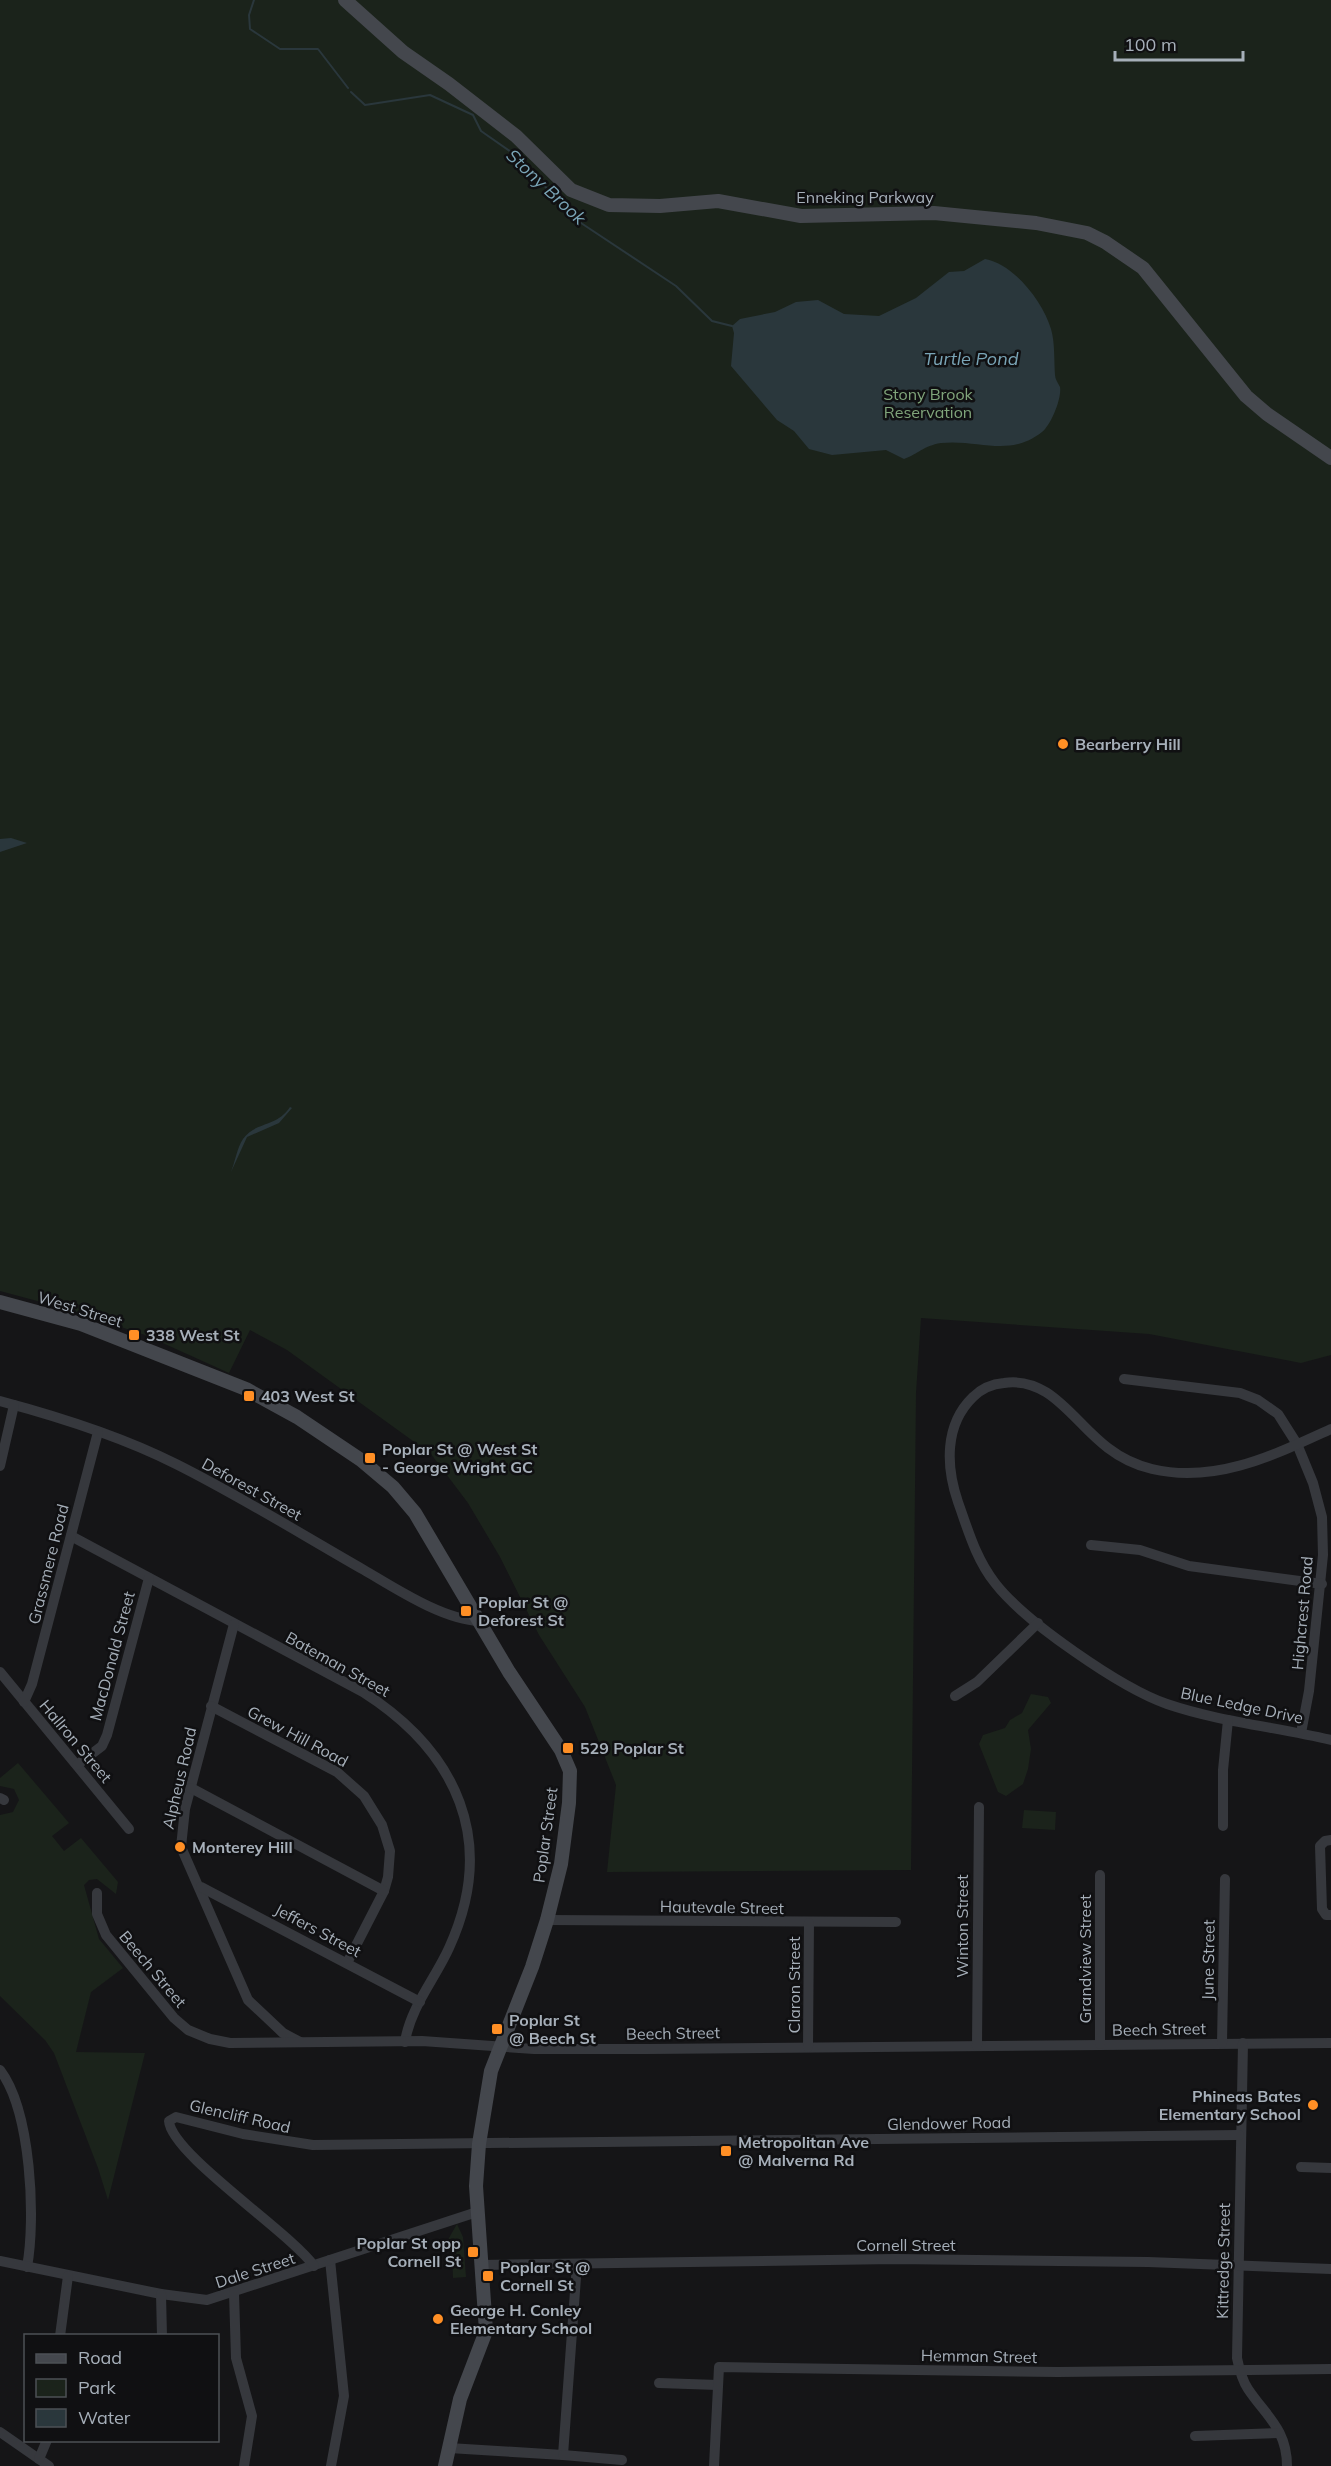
<svg xmlns="http://www.w3.org/2000/svg" width="1331" height="2466" viewBox="0 0 1331 2466" font-family="Mulish,sans-serif">
	<style>
		.green { fill: #1b231b }
		.water { fill: #2a373c }
		.lines { fill: none; stroke-linecap: round; stroke-linejoin: round }
		.stream { stroke: #2a373c; stroke-width: 2 }
		.street { stroke: #36383d; stroke-width: 10 }
		.secondary { stroke: #44474d; stroke-width: 14 }
		.poi-dot { fill: #ff8f25; stroke: #101012; stroke-width: 2 }
		.labels { text-anchor: middle; stroke-width: 5; stroke-linejoin: round; paint-order: stroke }
		.street-label { font-size: 16px; fill: #a6afb9; stroke: #101012 }
		.park-label { font-size: 16px; fill: #80a57b; stroke: #101012 }
		.poi-label { font-size: 16px; font-weight: bold; fill: #a6afb9; stroke: #101012; text-anchor: start }
		.water-label { font-size: 18px; font-style: italic; fill: #7aa5b7; stroke: #101012 }
	</style>
	<rect width="100%" height="100%" fill="#151517"/>
	<g class="green">
		<polygon points="0,0 1331,0 1331,1355 1301,1363 1149,1334 921,1318 916,1393 911,1870 607,1872 616,1785 585,1707 539,1635 500,1557 468,1503 431,1454 287,1350 250,1330 229,1373 145,1335 67,1309 0,1291"/>
		<polygon points="1031,1694 1048,1697 1051,1703 1028,1730 1031,1749 1028,1769 1023,1784 1006,1796 998,1792 979,1744 983,1735 1005,1728 1010,1720 1022,1713"/>
		<polygon points="18,1763 69,1823 52,1836 64,1851 81,1838 118,1882 116,1894 97,1879 89,1880 84,1885 99,1939 123,1968 91,1992 76,2052 145,2053 108,2200 98,2168 54,2053 45,2040 0,1996 0,1815 13,1812 19,1800 14,1789 0,1786 0,1778"/>
		<polygon points="1024,1810 1056,1812 1055,1830 1022,1828"/>
		<polygon points="457,2224 463,2237 466,2277 453,2278 452,2252 446,2249 445,2245"/>
	</g>
	<g class="water">
		<path d="M985,259c29,5 58,43 66,70 4,13 3,32 4,46 0,4 3,8 5,12 2,11 -9,38 -18,45 -33,26 -63,7 -101,11 -18,3 -23,11 -37,16l-18,-9 -54,5 -23,-6 -15,-18 -17,-11 -46,-54 3,-33 -2,-7 8,-7 35,-7 21,-10 22,-2 26,14 35,2 37,-18 33,-26 15,-1z"/>
		<polygon points="11,838 27,843 0,852 0,839"/>
		<path d="M290,1107l2,1 -13,15 -32,14 -16,35c4,-10 6,-24 12,-33 13,-18 33,-11 47,-32z"/>
	</g>
	<g class="lines">
		<g class="stream">
			<polyline points="254,0 249,15 250,29 280,49 318,49 348,88"/>
			<polyline points="351,92 365,105 430,95 473,115 481,131 514,154 578,221 676,286 712,321 732,326"/>
		</g>
		<g class="street">
			<polyline points="1124,1379 1240,1393 1258,1400 1278,1414 1297,1444 1313,1483 1322,1517 1323,1555 1309,1691 1301,1733"/>
			<path d="M0,1401c60,16 121,35 176,63 64,32 125,70 188,106 31,18 79,50 116,51"/>
			<path d="M1331,1429c-57,26 -115,55 -179,40 -17,-4 -31,-11 -44,-21 -34,-25 -57,-72 -104,-65 -12,1 -22,5 -31,14 -29,28 -27,70 -15,105 10,28 18,57 37,81 29,38 126,105 172,121 53,18 110,23 164,36"/>
			<polyline points="0,1466 14,1405"/>
			<path d="M71,1536l292,156c94,60 135,149 86,256 -14,31 -39,60 -44,94"/>
			<polyline points="1091,1545 1140,1550 1189,1566 1322,1584"/>
			<polyline points="234,1624 185,1809 181,1847 248,2000 283,2033 300,2042"/>
			<polyline points="0,1672 129,1829"/>
			<polyline points="955,1696 977,1682 1038,1623"/>
			<polyline points="24,1702 32,1684 98,1432"/>
			<polyline points="211,1706 337,1772 364,1796 382,1825 390,1851 388,1877 384,1891 347,1963"/>
			<polyline points="77,1765 102,1746 107,1735 149,1578"/>
			<polyline points="191,1788 384,1891"/>
			<polyline points="0,1798 4,1800"/>
			<polyline points="1223,1826 1223,1770 1228,1720"/>
			<polyline points="1331,1840 1325,1841 1320,1846 1322,1909 1326,1915 1331,1915"/>
			<polyline points="201,1887 420,2002"/>
			<polyline points="97,1893 97,1914 106,1935 174,2018 188,2030 210,2039 230,2043 422,2041 534,2049 648,2049 1331,2043"/>
			<polyline points="547,1920 896,1922"/>
			<polyline points="1222,2043 1225,1879"/>
			<path d="M1243,2043l-6,315c2,10 5,22 11,31 18,27 39,40 39,77"/>
			<polyline points="1100,2044 1100,1875"/>
			<polyline points="977,2046 979,1807"/>
			<polyline points="808,2047 809,1923"/>
			<path d="M0,2070c31,41 36,148 27,197"/>
			<polyline points="1301,2167 1331,2168"/>
			<polyline points="330,2260 344,2396 331,2466"/>
			<polyline points="0,2261 161,2294 207,2300 477,2212"/>
			<polyline points="481,2265 895,2259 1148,2262 1331,2269"/>
			<path d="M314,2266c-24,-34 -143,-112 -145,-145l7,-4 67,17 70,11 926,-10"/>
			<polyline points="234,2293 236,2358 252,2416 244,2466"/>
			<polyline points="161,2294 162,2336"/>
			<polyline points="60,2336 68,2276"/>
			<polyline points="659,2383 718,2385"/>
			<polyline points="0,2432 49,2466"/>
			<polyline points="1195,2436 1279,2433"/>
			<polyline points="449,2448 563,2455 577,2264"/>
			<polyline points="563,2455 622,2460"/>
			<polyline points="39,2459 47,2440"/>
			<polyline points="714,2466 719,2367 1058,2372 1331,2369"/>
		</g>
		<g class="secondary">
			<polyline points="345,0 403,52 449,84 516,136 571,190 609,205 660,206 718,201 801,216 934,213 1036,223 1087,233 1105,242 1143,268 1246,396 1267,414 1331,458"/>
			<polyline points="0,1302 81,1324 246,1389 297,1417 361,1460 393,1487 415,1513 509,1672 561,1750 570,1771 569,1803 561,1864 547,1920 532,1967 491,2071 479,2144 476,2186 486,2331 460,2399 445,2466"/>
		</g>
	</g>
	<g class="poi-dot">
		<circle cx="1063" cy="744" r="6"/>
		<rect x="128" y="1329" width="12" height="12" rx="3"/>
		<rect x="243" y="1390" width="12" height="12" rx="3"/>
		<rect x="364" y="1452" width="12" height="12" rx="3"/>
		<rect x="460" y="1605" width="12" height="12" rx="3"/>
		<rect x="562" y="1742" width="12" height="12" rx="3"/>
		<circle cx="180" cy="1847" r="6"/>
		<rect x="491" y="2023" width="12" height="12" rx="3"/>
		<circle cx="1313" cy="2105" r="6"/>
		<rect x="720" y="2145" width="12" height="12" rx="3"/>
		<rect x="467" y="2246" width="12" height="12" rx="3"/>
		<rect x="482" y="2270" width="12" height="12" rx="3"/>
		<circle cx="438" cy="2319" r="6"/>
	</g>
	<g class="labels">
		<g class="street-label">
			<text x="865" y="203">Enneking Parkway</text>
			<text transform="translate(80 1309) rotate(17)" y="6">West Street</text>
			<text transform="translate(252 1489) rotate(29)" y="6">Deforest Street</text>
			<text transform="translate(48 1564) rotate(-76)" y="6">Grassmere Road</text>
			<text transform="translate(1302 1613) rotate(-85)" y="6">Highcrest Road</text>
			<text transform="translate(112 1656) rotate(-75)" y="6">MacDonald Street</text>
			<text transform="translate(338 1664) rotate(29)" y="6">Bateman Street</text>
			<text transform="translate(1242 1705) rotate(12)" y="6">Blue Ledge Drive</text>
			<text transform="translate(298 1736) rotate(28)" y="6">Grew Hill Road</text>
			<text transform="translate(76 1741) rotate(50)" y="6">Hallron Street</text>
			<text transform="translate(179 1778) rotate(-77)" y="6">Alpheus Road</text>
			<text transform="translate(545 1835) rotate(-82)" y="6">Poplar Street</text>
			<text transform="translate(722 1907) rotate(1)" y="6">Hautevale Street</text>
			<text transform="translate(962 1926) rotate(-90)" y="6">Winton Street</text>
			<text transform="translate(318 1930) rotate(28)" y="6">Jeffers Street</text>
			<text transform="translate(1085 1959) rotate(-90)" y="6">Grandview Street</text>
			<text transform="translate(1208 1960) rotate(-89)" y="6">June Street</text>
			<text transform="translate(153 1969) rotate(50)" y="6">Beech Street</text>
			<text transform="translate(794 1985) rotate(-90)" y="6">Claron Street</text>
			<text transform="translate(1159 2029) rotate(-1)" y="6">Beech Street</text>
			<text transform="translate(673 2033) rotate(-1)" y="6">Beech Street</text>
			<text transform="translate(240 2116) rotate(13)" y="6">Glencliff Road</text>
			<text transform="translate(949 2123) rotate(-1)" y="6">Glendower Road</text>
			<text x="906" y="2251">Cornell Street</text>
			<text transform="translate(1223 2261) rotate(-89)" y="6">Kittredge Street</text>
			<text transform="translate(255 2270) rotate(-18)" y="6">Dale Street</text>
			<text transform="translate(979 2356) rotate(1)" y="6">Hemman Street</text>
		</g>
		<g class="park-label">
			<text x="928" y="400">Stony Brook<tspan x="928" dy="18">Reservation</tspan></text>
		</g>
		<g class="poi-label">
			<text x="1075" y="750">Bearberry Hill</text>
			<text x="146" y="1341">338 West St</text>
			<text x="261" y="1402">403 West St</text>
			<text x="382" y="1455">Poplar St @ West St<tspan x="382" dy="18">- George Wright GC</tspan></text>
			<text x="478" y="1608">Poplar St @<tspan x="478" dy="18">Deforest St</tspan></text>
			<text x="580" y="1754">529 Poplar St</text>
			<text x="192" y="1853">Monterey Hill</text>
			<text x="509" y="2026">Poplar St<tspan x="509" dy="18">@ Beech St</tspan></text>
			<text x="1301" y="2102" text-anchor="end">Phineas Bates<tspan x="1301" dy="18">Elementary School</tspan></text>
			<text x="738" y="2148">Metropolitan Ave<tspan x="738" dy="18">@ Malverna Rd</tspan></text>
			<text x="461" y="2249" text-anchor="end">Poplar St opp<tspan x="461" dy="18">Cornell St</tspan></text>
			<text x="500" y="2273">Poplar St @<tspan x="500" dy="18">Cornell St</tspan></text>
			<text x="450" y="2316">George H. Conley<tspan x="450" dy="18">Elementary School</tspan></text>
		</g>
		<g class="water-label">
			<text transform="translate(546 187) rotate(43)" y="6">Stony Brook</text>
			<text x="971" y="365">Turtle Pond</text>
		</g>
	</g>
	<rect x="24" y="2334" width="195" height="108" fill="#101012" stroke="#4c5055" stroke-width="1.5"/>
	<rect x="36" y="2354" width="30" height="9" fill="#44474d" stroke="#4c5055" stroke-width="1.5"/>
	<text x="78" y="2364" font-size="18" fill="#a6afb9">Road</text>
	<rect x="36" y="2379" width="30" height="18" fill="#1b231b" stroke="#4c5055" stroke-width="1.5"/>
	<text x="78" y="2394" font-size="18" fill="#a6afb9">Park</text>
	<rect x="36" y="2409" width="30" height="18" fill="#2a373c" stroke="#4c5055" stroke-width="1.5"/>
	<text x="78" y="2424" font-size="18" fill="#a6afb9">Water</text>
	<path d="M1115 51v9h128v-9" fill="none" stroke="#a6afb9" stroke-width="3"/>
	<text x="1124" y="51" font-size="18" fill="#a6afb9" stroke="#101012" stroke-width="4.5" paint-order="stroke">100 m</text>
</svg>
